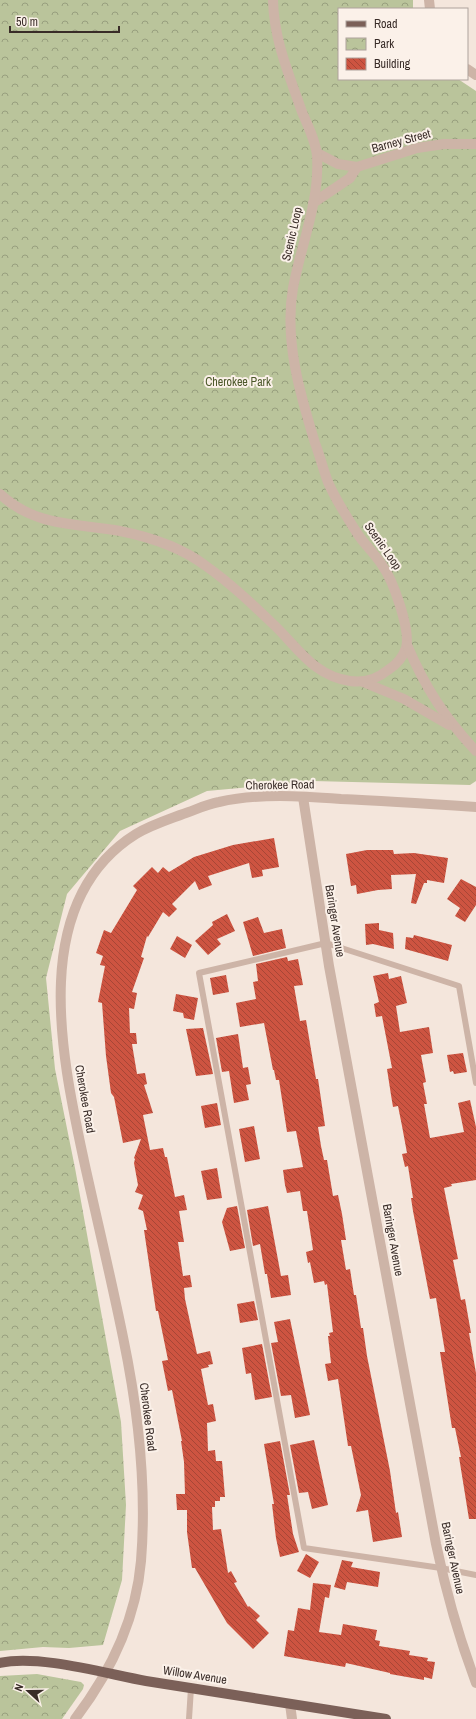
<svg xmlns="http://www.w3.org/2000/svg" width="476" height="1719" viewBox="0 0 476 1719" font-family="'Archivo Narrow',sans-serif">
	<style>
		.park { fill: url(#park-crowns) }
		.building { fill: url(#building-back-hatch) }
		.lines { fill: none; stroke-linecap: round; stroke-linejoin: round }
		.lane { stroke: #cdb4a7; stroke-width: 6 }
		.street { stroke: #cdb4a7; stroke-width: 10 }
		.primary { stroke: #7b6058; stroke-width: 10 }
		.labels { text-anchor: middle; stroke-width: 4; stroke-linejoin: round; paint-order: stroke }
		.street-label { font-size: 12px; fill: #392c28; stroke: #fbf1e9 }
		.park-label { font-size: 12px; fill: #4c582a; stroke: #fbf1e9 }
	</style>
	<defs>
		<pattern id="park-crowns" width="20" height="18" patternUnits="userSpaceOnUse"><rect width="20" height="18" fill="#bac49b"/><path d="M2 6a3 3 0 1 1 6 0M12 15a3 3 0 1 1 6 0" fill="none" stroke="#989f7e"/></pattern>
		<pattern id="building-back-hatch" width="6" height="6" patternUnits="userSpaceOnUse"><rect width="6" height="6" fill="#cd5441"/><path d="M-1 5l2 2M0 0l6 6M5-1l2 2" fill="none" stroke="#a74636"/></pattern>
	</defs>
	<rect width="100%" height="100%" fill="#f4e6dc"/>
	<g class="park">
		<polygon points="0,0 413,0 413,9 339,9 339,79 458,79 476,91 476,781 470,785 313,781 207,791 120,831 67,894 46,978 55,1069 75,1168 121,1422 126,1505 122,1580 103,1645 69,1648 43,1647 0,1651"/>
		<polygon points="37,1674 81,1682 84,1685 83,1689 62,1719 0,1719 0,1676"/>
	</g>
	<g class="building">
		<polygon points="274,838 279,867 262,870 263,876 252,878 249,863 208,876 212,885 199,890 195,881 172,904 177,909 169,917 163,912 148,937 147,936 141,957 144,958 132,992 137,993 134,1009 129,1008 130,1033 136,1033 137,1044 132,1044 137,1074 145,1073 147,1084 144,1085 153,1113 143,1115 150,1150 163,1148 165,1157 167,1157 175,1197 184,1195 187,1210 179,1211 184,1242 178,1242 183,1276 190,1275 192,1287 184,1288 185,1299 197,1354 210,1351 213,1364 208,1365 209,1367 201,1369 208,1405 213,1404 216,1421 207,1423 208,1451 215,1450 216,1461 222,1461 225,1497 220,1497 220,1501 215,1501 215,1507 212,1507 213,1530 221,1529 228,1573 231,1571 237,1582 234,1583 248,1607 249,1606 260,1616 256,1620 269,1633 253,1649 227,1623 195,1568 192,1568 187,1532 187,1510 177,1510 176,1494 185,1494 184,1462 181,1441 182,1441 172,1390 168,1391 162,1361 168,1360 158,1311 156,1311 144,1230 147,1230 143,1211 138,1209 143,1195 135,1192 138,1185 134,1163 135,1159 134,1158 141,1139 123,1143 114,1097 111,1093 106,1056 102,1003 98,1002 105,966 100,965 103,956 96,953 104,930 111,933 137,890 133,886 152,867 158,873 163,867 169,872 194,857 233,845"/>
		<polygon points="367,850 393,850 394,854 414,853 448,858 444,883 427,880 427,883 424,883 416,904 411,903 416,874 391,875 392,889 378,890 357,894 356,885 351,886 346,854"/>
		<polygon points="461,879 476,887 476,905 465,922 455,916 460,908 447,899"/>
		<polygon points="227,914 235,931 217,939 221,944 208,955 195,941 213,925 212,922"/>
		<polygon points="258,917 264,933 282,929 286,948 253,956 243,922"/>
		<polygon points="379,923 379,930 393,933 394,949 373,944 366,945 365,924"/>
		<polygon points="414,935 452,945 448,961 405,949 406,937 413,938"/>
		<polygon points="177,936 192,945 185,958 170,949"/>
		<polygon points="287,957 288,961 298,959 303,985 294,986 300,1021 306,1020 316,1079 318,1079 325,1126 318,1127 321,1146 324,1160 327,1160 333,1196 338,1195 342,1214 346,1240 341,1240 346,1270 350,1269 354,1295 356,1295 361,1328 363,1328 367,1356 390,1471 396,1513 398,1512 402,1537 373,1542 368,1510 356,1512 361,1495 351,1446 348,1446 338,1379 328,1381 325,1364 331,1363 328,1336 330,1336 329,1333 333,1332 327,1284 325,1285 324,1281 314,1283 310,1262 308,1263 306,1252 313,1250 307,1211 303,1211 300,1191 287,1193 285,1185 283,1170 303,1167 296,1131 287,1132 279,1080 276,1080 274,1070 273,1070 264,1023 240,1027 236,1003 256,999 253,982 258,981 256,964"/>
		<polygon points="388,973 389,979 401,976 407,1003 396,1006 400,1032 429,1027 433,1053 421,1055 426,1082 423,1083 427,1104 424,1104 430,1138 464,1132 458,1103 470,1100 476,1127 476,1180 451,1184 452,1186 444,1188 458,1259 453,1260 461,1300 465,1299 471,1333 469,1333 476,1373 476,1519 469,1519 459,1457 461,1457 455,1428 452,1428 440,1352 445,1352 436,1298 430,1299 413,1211 411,1198 413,1198 408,1166 405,1167 402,1154 407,1153 402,1126 398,1106 393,1107 391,1095 387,1069 392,1068 382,1016 376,1017 374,1004 379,1002 373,976"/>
		<polygon points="226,975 229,992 213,995 210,978"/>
		<polygon points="176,994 198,998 194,1020 184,1018 183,1013 173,1011"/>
		<polygon points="203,1028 213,1074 196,1076 186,1029"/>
		<polygon points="238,1034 243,1068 248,1067 251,1084 246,1085 249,1100 234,1103 229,1071 222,1072 216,1038"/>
		<polygon points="463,1053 467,1072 454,1074 453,1071 450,1072 447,1055"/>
		<polygon points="217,1103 221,1125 205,1128 201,1106"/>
		<polygon points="254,1126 260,1159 245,1162 239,1129"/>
		<polygon points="217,1168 222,1198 207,1200 201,1171"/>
		<polygon points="237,1206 245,1248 230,1251 222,1222 227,1208"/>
		<polygon points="268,1206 281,1276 288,1275 291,1295 271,1298 267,1274 265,1274 260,1244 253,1246 247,1210"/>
		<polygon points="254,1301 258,1320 240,1323 237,1304"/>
		<polygon points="290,1319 310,1415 295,1418 291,1395 281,1396 271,1343 278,1342 274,1322"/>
		<polygon points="262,1344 272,1397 255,1400 251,1373 246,1374 242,1348"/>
		<polygon points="314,1440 328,1505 312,1509 308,1492 299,1493 290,1445"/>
		<polygon points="280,1441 290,1495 287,1495 293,1534 299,1552 280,1557 276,1538 272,1504 274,1504 264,1444"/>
		<polygon points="306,1554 319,1562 310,1578 297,1571"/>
		<polygon points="342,1560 353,1562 351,1567 380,1572 378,1587 347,1582 345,1590 334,1587"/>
		<polygon points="313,1583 331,1585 329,1598 325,1597 319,1632 341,1635 343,1624 377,1630 375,1640 380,1641 379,1646 410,1651 409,1655 428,1658 427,1661 435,1662 432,1679 424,1677 424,1680 390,1674 390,1673 346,1663 345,1667 284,1656 288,1630 294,1631 298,1608 310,1610"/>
	</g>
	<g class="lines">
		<g class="lane">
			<polyline points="476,1083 459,986 326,943 199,973 304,1548 441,1568 476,1575"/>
			<polyline points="189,1719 191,1688"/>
		</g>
		<g class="street">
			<polyline points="429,0 430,9"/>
			<polyline points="467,69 476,75"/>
			<polyline points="317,153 338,164 357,167 417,148 444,144 476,144"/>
			<polyline points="313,203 350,178 357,167"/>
			<path d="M0,494c35,33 76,29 120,37 30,6 61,16 86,35 24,17 45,37 66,57 25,23 41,53 78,58 14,2 27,-2 38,-11 8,-5 15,-13 18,-22 5,-18 -13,-68 -24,-83 -8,-12 -18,-21 -25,-32 -10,-16 -22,-34 -29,-51 -5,-13 -8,-26 -13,-39 -15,-49 -31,-103 -22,-155 8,-43 27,-87 24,-132 -1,-14 -9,-30 -15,-44 -13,-38 -28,-71 -29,-112"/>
			<path d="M407,645c18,42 37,72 69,106"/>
			<polyline points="363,682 404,699 449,725"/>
			<path d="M303,797l26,169 107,578c10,48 23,94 40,139"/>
			<polyline points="290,1704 292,1719"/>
			<path d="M75,1719c35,-46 61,-100 66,-158 6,-74 -3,-152 -18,-224 -12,-59 -26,-117 -39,-176 -22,-103 -57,-259 52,-327 15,-9 31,-14 47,-20 12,-4 24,-10 36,-12 40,-9 82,-6 122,-3 45,2 90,5 135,8"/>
		</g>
		<path class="primary" d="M0,1663c38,-9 107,11 146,18 80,13 160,25 240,38"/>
	</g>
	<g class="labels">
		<g class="street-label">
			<text transform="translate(401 141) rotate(-15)" y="4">Barney Street</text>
			<text transform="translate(292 234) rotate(-77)" y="4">Scenic Loop</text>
			<text transform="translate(383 546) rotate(55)" y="4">Scenic Loop</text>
			<text transform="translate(280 785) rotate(-1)" y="4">Cherokee Road</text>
			<text transform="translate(335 921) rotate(81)" y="4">Baringer Avenue</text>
			<text transform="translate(85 1099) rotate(80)" y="4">Cherokee Road</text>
			<text transform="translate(393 1240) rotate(80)" y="4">Baringer Avenue</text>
			<text transform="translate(148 1417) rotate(83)" y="4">Cherokee Road</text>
			<text transform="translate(453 1558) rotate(78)" y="4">Baringer Avenue</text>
			<text transform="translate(195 1675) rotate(9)" y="4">Willow Avenue</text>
		</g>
		<g class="park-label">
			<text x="238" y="386">Cherokee Park</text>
		</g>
	</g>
	<rect x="338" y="8" width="130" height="72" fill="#fbf1e9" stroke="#ada29c"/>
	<rect x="346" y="21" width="20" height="6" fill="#7b6058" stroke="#ada29c"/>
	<text x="374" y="28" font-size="12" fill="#392c28">Road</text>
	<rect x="346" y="38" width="20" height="12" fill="url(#park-crowns)" stroke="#ada29c"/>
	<text x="374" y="48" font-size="12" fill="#392c28">Park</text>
	<rect x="346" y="58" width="20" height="12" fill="url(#building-back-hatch)" stroke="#ada29c"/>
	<text x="374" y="68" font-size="12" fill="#392c28">Building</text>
	<g transform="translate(28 1691) rotate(291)" stroke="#fbf1e9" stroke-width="3" paint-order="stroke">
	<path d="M0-3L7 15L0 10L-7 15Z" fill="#392c28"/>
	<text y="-6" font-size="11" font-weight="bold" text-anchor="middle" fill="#392c28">N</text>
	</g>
	<path d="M10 26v6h109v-6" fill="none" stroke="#392c28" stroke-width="2"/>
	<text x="16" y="26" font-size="12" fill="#392c28" stroke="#fbf1e9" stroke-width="3" paint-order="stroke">50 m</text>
</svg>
